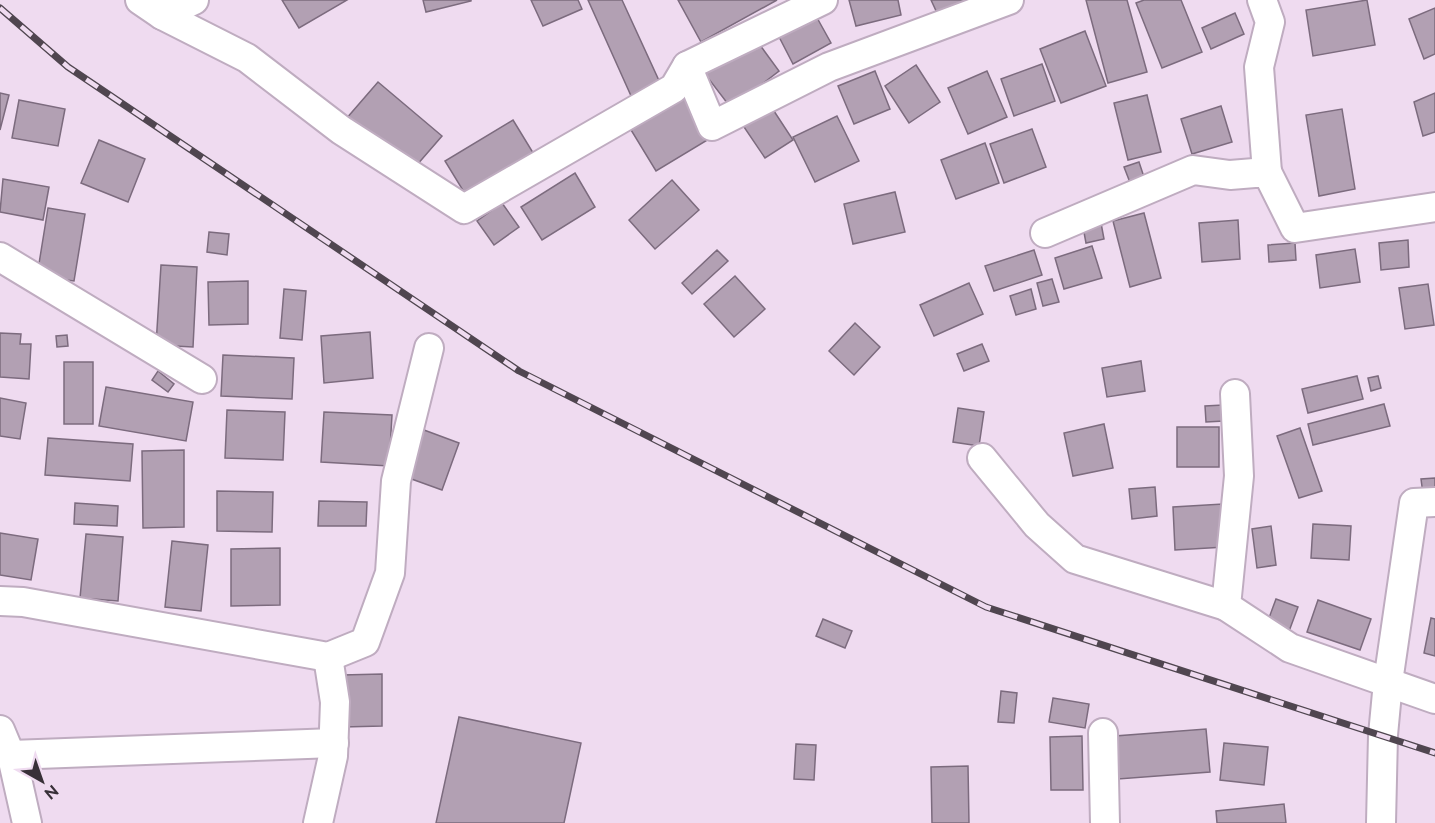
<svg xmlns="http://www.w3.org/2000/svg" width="1435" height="823" viewBox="0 0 1435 823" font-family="Raleway,sans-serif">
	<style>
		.building { fill: #b2a0b3; stroke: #7c6b7e; stroke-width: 1.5 }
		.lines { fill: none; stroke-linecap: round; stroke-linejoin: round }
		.minor-casing { stroke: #bfacc0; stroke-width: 32 }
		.minor { stroke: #fff; stroke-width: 28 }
		.rail-casing { stroke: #504650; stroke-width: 7 }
		.rail { stroke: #efdbf0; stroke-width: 4.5; stroke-dasharray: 14; stroke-linecap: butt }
	</style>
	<rect width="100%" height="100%" fill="#efdbf0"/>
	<g class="building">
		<polygon points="282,0 347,0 299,28"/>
		<polygon points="423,0 471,0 471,1 426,12"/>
		<polygon points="531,0 578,0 582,9 543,26"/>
		<polygon points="588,0 622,0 661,85 632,98"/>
		<polygon points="678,0 777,0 701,42"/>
		<polygon points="849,0 898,0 901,15 856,26"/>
		<polygon points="931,0 969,0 938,15"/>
		<polygon points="1086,0 1127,0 1147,72 1108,83"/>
		<polygon points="1144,0 1181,0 1202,52 1162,68 1136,3"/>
		<polygon points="1367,0 1375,45 1313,56 1306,10"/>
		<polygon points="811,7 831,43 793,64 774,27"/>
		<polygon points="1435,8 1435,54 1424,59 1409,19"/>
		<polygon points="1235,13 1244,34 1211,49 1202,28"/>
		<polygon points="1085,31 1106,86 1061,103 1040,49"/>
		<polygon points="754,37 779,71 731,108 705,74"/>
		<polygon points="1042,64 1055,101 1014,116 1001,79"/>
		<polygon points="916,65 940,102 909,123 885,86"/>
		<polygon points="875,71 890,109 854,124 838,86"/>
		<polygon points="987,71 1007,117 968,134 948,88"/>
		<polygon points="378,82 442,136 410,173 346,119"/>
		<polygon points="685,90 714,136 656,171 628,125"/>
		<polygon points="0,93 9,95 0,130"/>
		<polygon points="1435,93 1435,132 1423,136 1414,102"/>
		<polygon points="1147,95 1161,152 1128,160 1114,103"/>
		<polygon points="19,100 65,109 58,146 12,138"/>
		<polygon points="1221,106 1232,142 1192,154 1181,119"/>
		<polygon points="772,108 793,140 765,158 744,127"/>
		<polygon points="1342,109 1355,189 1319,196 1306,115"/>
		<polygon points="837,116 859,161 815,182 793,137"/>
		<polygon points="513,120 535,156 467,197 445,161"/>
		<polygon points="1032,129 1046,167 1004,183 990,144"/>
		<polygon points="99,140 145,159 128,202 81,183"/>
		<polygon points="985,143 999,183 956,199 941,160"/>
		<polygon points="1139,162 1145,180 1131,185 1124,167"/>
		<polygon points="575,173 595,207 542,240 521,207"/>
		<polygon points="3,179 49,187 43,220 0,212"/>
		<polygon points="672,180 699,210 655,249 629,220"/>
		<polygon points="895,192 905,232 853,244 844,204"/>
		<polygon points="502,203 519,227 494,245 477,221"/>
		<polygon points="48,208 85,214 74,281 37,276"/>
		<polygon points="1144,213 1161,278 1130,287 1113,221"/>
		<polygon points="1238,220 1240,259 1202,262 1199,223"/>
		<polygon points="1101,223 1104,239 1086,243 1083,227"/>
		<polygon points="209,232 229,234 227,255 207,252"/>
		<polygon points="1408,240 1409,267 1381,270 1379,243"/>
		<polygon points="1295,243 1296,260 1269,262 1268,245"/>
		<polygon points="1092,246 1102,278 1064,289 1055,258"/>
		<polygon points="1355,249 1360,282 1320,288 1316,255"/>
		<polygon points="717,250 728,261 692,294 682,283"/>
		<polygon points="1034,250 1042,275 994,291 985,266"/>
		<polygon points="161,265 197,267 193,347 156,345"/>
		<polygon points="735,276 765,309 734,337 704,304"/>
		<polygon points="1052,279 1059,302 1043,306 1037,283"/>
		<polygon points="248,281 248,324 209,325 208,282"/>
		<polygon points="969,283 983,314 934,336 920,305"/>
		<polygon points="1428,284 1434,325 1405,329 1399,288"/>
		<polygon points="284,289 306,291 302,340 280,338"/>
		<polygon points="1031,289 1036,309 1016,315 1010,296"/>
		<polygon points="855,323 880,347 854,375 829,351"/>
		<polygon points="370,332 373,378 324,383 321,336"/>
		<polygon points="0,333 21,334 20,344 31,344 29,379 0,377"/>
		<polygon points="67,335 68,346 57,347 56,336"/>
		<polygon points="982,344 989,361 964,371 957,354"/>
		<polygon points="223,355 294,358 292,399 221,396"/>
		<polygon points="1141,361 1145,391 1107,397 1102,368"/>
		<rect x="64" y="362" width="29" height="62"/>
		<polygon points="158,371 174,384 168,392 152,380"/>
		<polygon points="1357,376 1363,399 1308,413 1302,389"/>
		<polygon points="1378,376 1381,388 1371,391 1368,378"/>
		<polygon points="106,387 193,402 186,441 99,426"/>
		<polygon points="0,398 26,403 20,439 0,436"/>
		<polygon points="1384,404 1390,426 1313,445 1308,424"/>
		<polygon points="1223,405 1224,421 1206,422 1205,406"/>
		<polygon points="958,408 984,412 979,446 953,442"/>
		<polygon points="227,410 285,412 283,460 225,458"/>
		<polygon points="324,412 392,415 389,466 321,462"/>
		<polygon points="1104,424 1113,468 1073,476 1064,433"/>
		<rect x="1177" y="427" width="42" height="40"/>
		<polygon points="1300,428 1322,491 1299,498 1277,436"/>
		<polygon points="424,430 459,443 442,490 406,477"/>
		<polygon points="48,438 133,444 130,481 45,475"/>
		<polygon points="184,450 184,527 143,528 142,451"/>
		<polygon points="1435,478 1435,494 1423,494 1421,479"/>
		<polygon points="1155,487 1157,516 1132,519 1129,489"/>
		<polygon points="217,491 273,492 272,532 217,531"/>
		<polygon points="319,501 367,502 366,526 318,526"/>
		<polygon points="75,503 118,506 117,526 74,524"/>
		<polygon points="1223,504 1225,547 1175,550 1173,507"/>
		<polygon points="1313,524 1351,526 1349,560 1311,558"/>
		<polygon points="1271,526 1276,565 1257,568 1252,529"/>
		<polygon points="0,533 38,539 31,580 0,575"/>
		<polygon points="86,534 123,537 118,601 80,598"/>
		<polygon points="172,541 208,545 201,611 165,607"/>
		<polygon points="280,548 280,605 231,606 231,549"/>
		<polygon points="1276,599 1298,607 1288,634 1266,626"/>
		<polygon points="1318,600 1371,619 1360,650 1307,632"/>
		<polygon points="1431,618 1435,619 1435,656 1424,653"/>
		<polygon points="823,619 852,631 845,648 816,636"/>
		<polygon points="382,674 382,726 343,727 342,675"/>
		<polygon points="1001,691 1017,693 1014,723 998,722"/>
		<polygon points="1053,698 1089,704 1085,728 1049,722"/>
		<polygon points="459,717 581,743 564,823 436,823"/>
		<polygon points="1206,729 1210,772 1118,779 1115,736"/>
		<polygon points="1082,736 1083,790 1051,790 1050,737"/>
		<polygon points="1224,743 1268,747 1264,785 1220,780"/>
		<polygon points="796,744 816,745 814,780 794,779"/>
		<polygon points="968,766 969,823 932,823 931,767"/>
		<polygon points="1284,804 1286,823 1217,823 1216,811"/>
	</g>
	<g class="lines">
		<defs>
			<g id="minor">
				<polyline points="140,0 162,15 194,0"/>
				<polyline points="1262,0 1270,22 1259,67 1267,172"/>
				<polyline points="162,15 247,58 341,130 464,209 674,88 687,66 823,0"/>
				<polyline points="687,66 712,126 829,67 1009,0"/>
				<polyline points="1045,233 1193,170 1230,175 1267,172 1295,228 1435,207"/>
				<polyline points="0,257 202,379"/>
				<polyline points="1235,394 1239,476 1226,606 1290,648 1435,699"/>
				<polyline points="982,458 1037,525 1075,559 1226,606"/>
				<polyline points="0,601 23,602 328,657 365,642 390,573 396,481 429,348"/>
				<polyline points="0,730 13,761 27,823"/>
				<polyline points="1103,733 1105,823"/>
				<polyline points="11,755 334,743"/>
				<polyline points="318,823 333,756 335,702 328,657"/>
				<polyline points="1381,823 1383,735 1388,682 1414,503 1435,502"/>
			</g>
		</defs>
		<use href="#minor" class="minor-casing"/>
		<use href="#minor" class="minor"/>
		<defs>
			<polyline id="rail" points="0,8 68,67 519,371 986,607 1435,753"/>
		</defs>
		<use href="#rail" class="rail-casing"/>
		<use href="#rail" class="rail"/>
	</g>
	<g transform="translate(42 781) rotate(140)" stroke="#efdbf0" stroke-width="4.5" paint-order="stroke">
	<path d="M0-4.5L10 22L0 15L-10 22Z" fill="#383038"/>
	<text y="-9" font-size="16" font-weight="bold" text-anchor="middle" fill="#383038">N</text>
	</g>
</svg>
